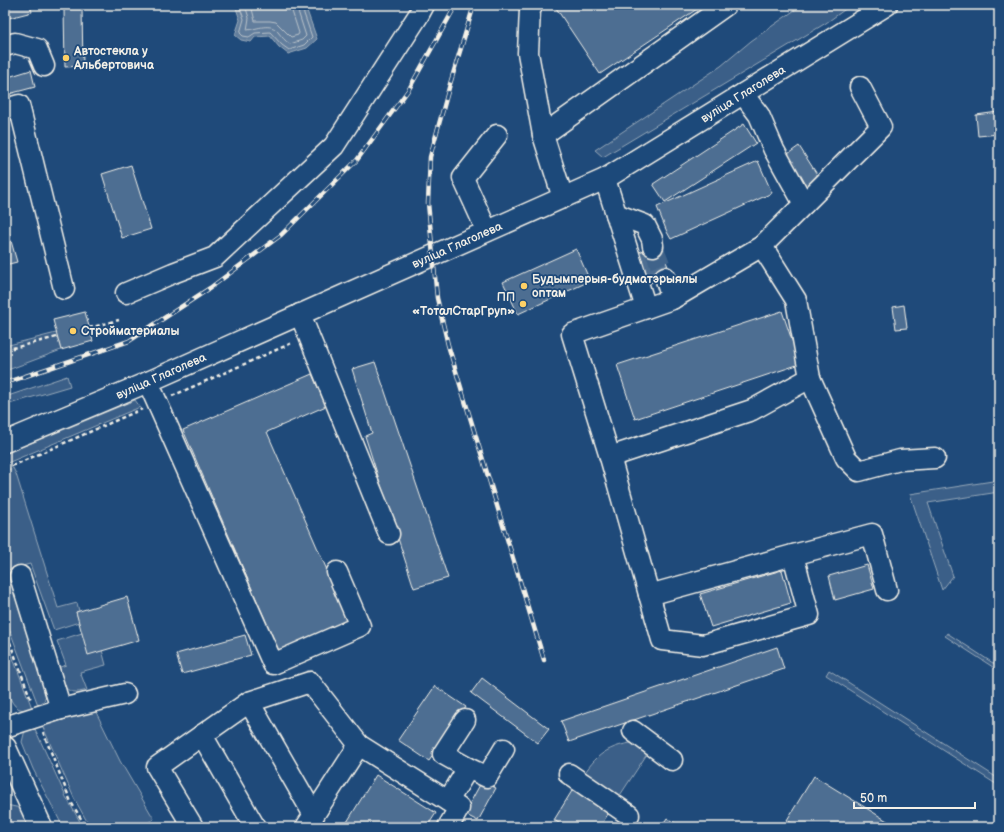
<svg xmlns="http://www.w3.org/2000/svg" width="1004" height="832" viewBox="0 0 1004 832" font-family="'Balsamiq Sans',sans-serif">
	<style>
		.green { fill: #3a5f88; stroke: #97a8b8 }
		.water { fill: #627e9d; stroke: #9cacbb }
		.lines { fill: none; stroke-linecap: round; stroke-linejoin: round }
		.shore { stroke: #bac3ca; stroke-width: 1 }
		.building { fill: #4d6e92; stroke: #f4f1e8 }
		.minor-tunnel { stroke: #3f638a; stroke-width: 20; stroke-dasharray: 20 10; stroke-linecap: butt }
		.minor-casing { stroke: #f4f1e8; stroke-width: 23 }
		.major-casing { stroke: #f4f1e8; stroke-width: 25 }
		.path { stroke: #f4f1e8; stroke-width: 2.5; stroke-dasharray: 4 3; stroke-linecap: butt }
		.minor { stroke: #1f4a7a; stroke-width: 20 }
		.major { stroke: #1f4a7a; stroke-width: 22 }
		.rail-casing { stroke: #f4f1e8; stroke-width: 4.5 }
		.rail { stroke: #1f4a7a; stroke-width: 3; stroke-dasharray: 9; stroke-linecap: butt }
		.poi-dot { fill: #ffd166; stroke: #1f4a7a; stroke-width: 1.5 }
		.labels { text-anchor: middle; stroke-width: 3.5; stroke-linejoin: round; paint-order: stroke }
		.poi-label { font-size: 12px; font-weight: bold; fill: #f4f1e8; stroke: #1f4a7a; text-anchor: start }
		.street-label { font-size: 12px; fill: #f4f1e8; stroke: #1f4a7a }
	</style>
	<rect width="100%" height="100%" fill="#1f4a7a"/>
	<filter id="ink" filterUnits="userSpaceOnUse"><feTurbulence type="fractalNoise" baseFrequency=".025" numOctaves="2"/><feDisplacementMap in="SourceGraphic" scale="8" xChannelSelector="R" yChannelSelector="G"/><feConvolveMatrix kernelMatrix="1 2 1 2 8 2 1 2 1" color-interpolation-filters="sRGB"/></filter>
	<g filter="url(#ink)">
		<g class="green">
			<polygon points="802,5 851,5 826,23 603,157 595,150 721,66 751,41"/>
			<polygon points="56,333 61,350 5,371 5,346"/>
			<polygon points="67,376 70,386 6,405 8,419 5,421 5,397"/>
			<polygon points="135,400 140,407 5,464 5,454"/>
			<polygon points="13,468 16,474 58,608 77,603 79,611 76,612 79,622 54,630 30,564 7,570 47,692 44,701 38,705 5,618 5,471"/>
			<polygon points="999,480 999,492 928,503 953,576 942,590 910,494"/>
			<path d="M82,633l20,17 4,15 -26,7 7,18c-22,7 -24,-5 -30,-22l9,-3 -9,-24z"/>
			<polygon points="947,633 999,667 999,671 945,636"/>
			<path d="M5,637l27,71c-32,13 -27,-52 -27,-71z"/>
			<polygon points="829,670 999,779 999,786 826,675"/>
			<polygon points="94,708 120,761 154,819 141,827 90,827 74,798 42,725"/>
			<polygon points="35,729 66,797 83,827 63,827 33,769 22,742 25,730"/>
			<path d="M630,743l12,2 7,6 -38,58 -36,-23c18,-24 23,-37 55,-43z"/>
			<polygon points="6,805 26,809 35,827 5,827"/>
		</g>
		<polygon class="water" points="235,5 305,5 317,39 307,48 288,54 279,47 270,36 255,37 251,42 241,40 235,35 240,20"/>
		<g class="lines">
			<g class="shore">
				<polyline points="239,5 244,19 240,33 243,36 249,37 255,33 270,32 282,45 289,50 304,45 312,37 301,5"/>
				<path d="M245,5l4,13 -2,12c10,-1 24,-8 31,2 4,5 7,9 12,12l12,-4 4,-4 -10,-31"/>
				<polyline points="251,5 255,21 270,21 276,22 291,37 298,35 299,33 290,5"/>
			</g>
		</g>
		<g class="building">
			<polygon points="5,5 30,5 32,12 5,19"/>
			<polygon points="554,5 703,5 600,74"/>
			<polygon points="64,9 82,9 83,66 65,67"/>
			<polygon points="31,70 35,87 5,95 5,78"/>
			<polygon points="998,112 999,134 978,136 976,115"/>
			<polygon points="744,124 756,143 665,202 653,184"/>
			<polygon points="799,146 820,179 806,189 785,156"/>
			<polygon points="758,161 772,193 671,239 667,232 657,207"/>
			<polygon points="131,165 151,229 122,238 102,174"/>
			<polygon points="5,220 17,262 5,265"/>
			<polygon points="659,244 671,274 650,283 637,253"/>
			<polygon points="576,249 590,281 518,314 503,282"/>
			<polygon points="904,305 907,328 896,329 893,307"/>
			<polygon points="782,311 800,364 635,419 617,365"/>
			<polygon points="85,312 93,341 61,350 53,320"/>
			<polygon points="375,362 448,578 414,588 365,436 372,433 352,369"/>
			<polygon points="312,374 326,406 267,432 350,623 280,654 183,430"/>
			<polygon points="867,565 874,589 835,600 829,576"/>
			<polygon points="782,570 791,603 711,627 700,594"/>
			<polygon points="127,597 139,640 88,655 76,612"/>
			<polygon points="245,635 251,655 182,674 176,654"/>
			<polygon points="777,647 784,669 569,742 561,721"/>
			<polygon points="482,678 549,729 538,743 471,693"/>
			<polygon points="435,686 466,707 429,761 398,740"/>
			<polygon points="376,775 436,813 427,827 344,827"/>
			<polygon points="814,776 897,827 797,827 787,820"/>
			<polygon points="482,781 496,788 478,821 464,814"/>
			<polygon points="575,786 611,809 600,827 565,827 554,820"/>
			<polygon points="667,818 681,827 661,827"/>
		</g>
		<g class="lines">
			<polyline class="minor-tunnel" points="653,246 665,277"/>
			<defs>
				<g id="minor">
					<polyline points="533,5 530,9 528,53 543,135 563,198"/>
					<polyline points="5,46 15,43 37,49 44,66"/>
					<polyline points="5,109 19,105 64,289"/>
					<polyline points="543,135 726,5"/>
					<polyline points="605,179 646,308"/>
					<polyline points="804,204 881,127 860,87"/>
					<polyline points="616,214 645,225 652,239 653,246"/>
					<polyline points="487,231 463,178 497,135"/>
					<polyline points="665,277 672,299 572,334 610,457 662,640 703,645 809,615 793,555 872,534 887,590"/>
					<polyline points="126,293 173,273 215,257 334,146 418,16 424,5"/>
					<polyline points="672,299 762,246 804,204 774,150 759,115 743,94"/>
					<polyline points="300,314 389,534"/>
					<polyline points="810,378 846,458 859,471 900,460 935,458"/>
					<polyline points="148,382 273,664 360,626 337,572"/>
					<polyline points="5,442 148,382 605,179 887,5"/>
					<polyline points="610,457 752,410 810,378 796,300 762,246"/>
					<polyline points="20,576 61,709"/>
					<polyline points="649,595 793,555"/>
					<polyline points="249,702 314,815"/>
					<polyline points="5,727 61,709 125,694"/>
					<polyline points="633,731 672,760"/>
					<polyline points="202,735 255,827"/>
					<polyline points="468,768 487,777 504,749"/>
					<polyline points="569,774 629,815"/>
					<polyline points="448,801 468,768 443,754 465,720"/>
					<polyline points="193,827 157,767 249,702 310,682 359,745 459,808 448,827"/>
					<polyline points="306,827 359,745"/>
				</g>
				<polyline id="major" points="5,748 41,827"/>
			</defs>
			<use href="#minor" class="minor-casing"/>
			<use href="#major" class="major-casing"/>
			<g class="path">
				<polyline points="89,328 119,320"/>
				<polyline points="5,350 57,337"/>
				<polyline points="172,396 292,343"/>
				<polyline points="5,469 142,409"/>
				<polyline points="5,629 31,700"/>
				<polyline points="43,732 71,802 86,827"/>
			</g>
			<use href="#minor" class="minor"/>
			<use href="#major" class="major"/>
			<defs>
				<g id="rail">
					<polyline points="474,5 450,84 430,157 428,203 437,298 448,345 544,660"/>
					<polyline points="5,383 129,341 210,288 281,235 357,160 409,89 456,5"/>
				</g>
			</defs>
			<use href="#rail" class="rail-casing"/>
			<use href="#rail" class="rail"/>
		</g>
	</g>
	<g class="poi-dot">
		<circle cx="66" cy="58" r="4"/>
		<circle cx="524" cy="286" r="4"/>
		<circle cx="523" cy="304" r="4"/>
		<circle cx="73" cy="331" r="4"/>
	</g>
	<g class="labels">
		<g class="poi-label">
			<text x="74" y="55">Автостекла у<tspan x="74" dy="14">Альбертовича</tspan></text>
			<text x="532" y="283">Будымперыя-будматэрыялы<tspan x="532" dy="14">оптам</tspan></text>
			<text x="515" y="301" text-anchor="end">ПП<tspan x="515" dy="14">«ТоталСтарГруп»</tspan></text>
			<text x="81" y="335">Стройматериалы</text>
		</g>
		<g class="street-label">
			<text transform="translate(743 94) rotate(-32)" y="4">вуліца Глаголева</text>
			<text transform="translate(457 245) rotate(-24)" y="4">вуліца Глаголева</text>
			<text transform="translate(161 376) rotate(-24)" y="4">вуліца Глаголева</text>
		</g>
	</g>
	<rect width="1004" height="832" fill="none" stroke="#1f4a7a" stroke-width="20"/>
	<rect x="10" y="10" width="984" height="812" fill="none" stroke="#f4f1e8" stroke-width="1.5" filter="url(#ink)"/>
	<path d="M854 802v6h121v-6" fill="none" stroke="#f4f1e8" stroke-width="2"/>
	<text x="860" y="802" font-size="12" fill="#f4f1e8" stroke="#1f4a7a" stroke-width="3" paint-order="stroke">50 m</text>
</svg>
